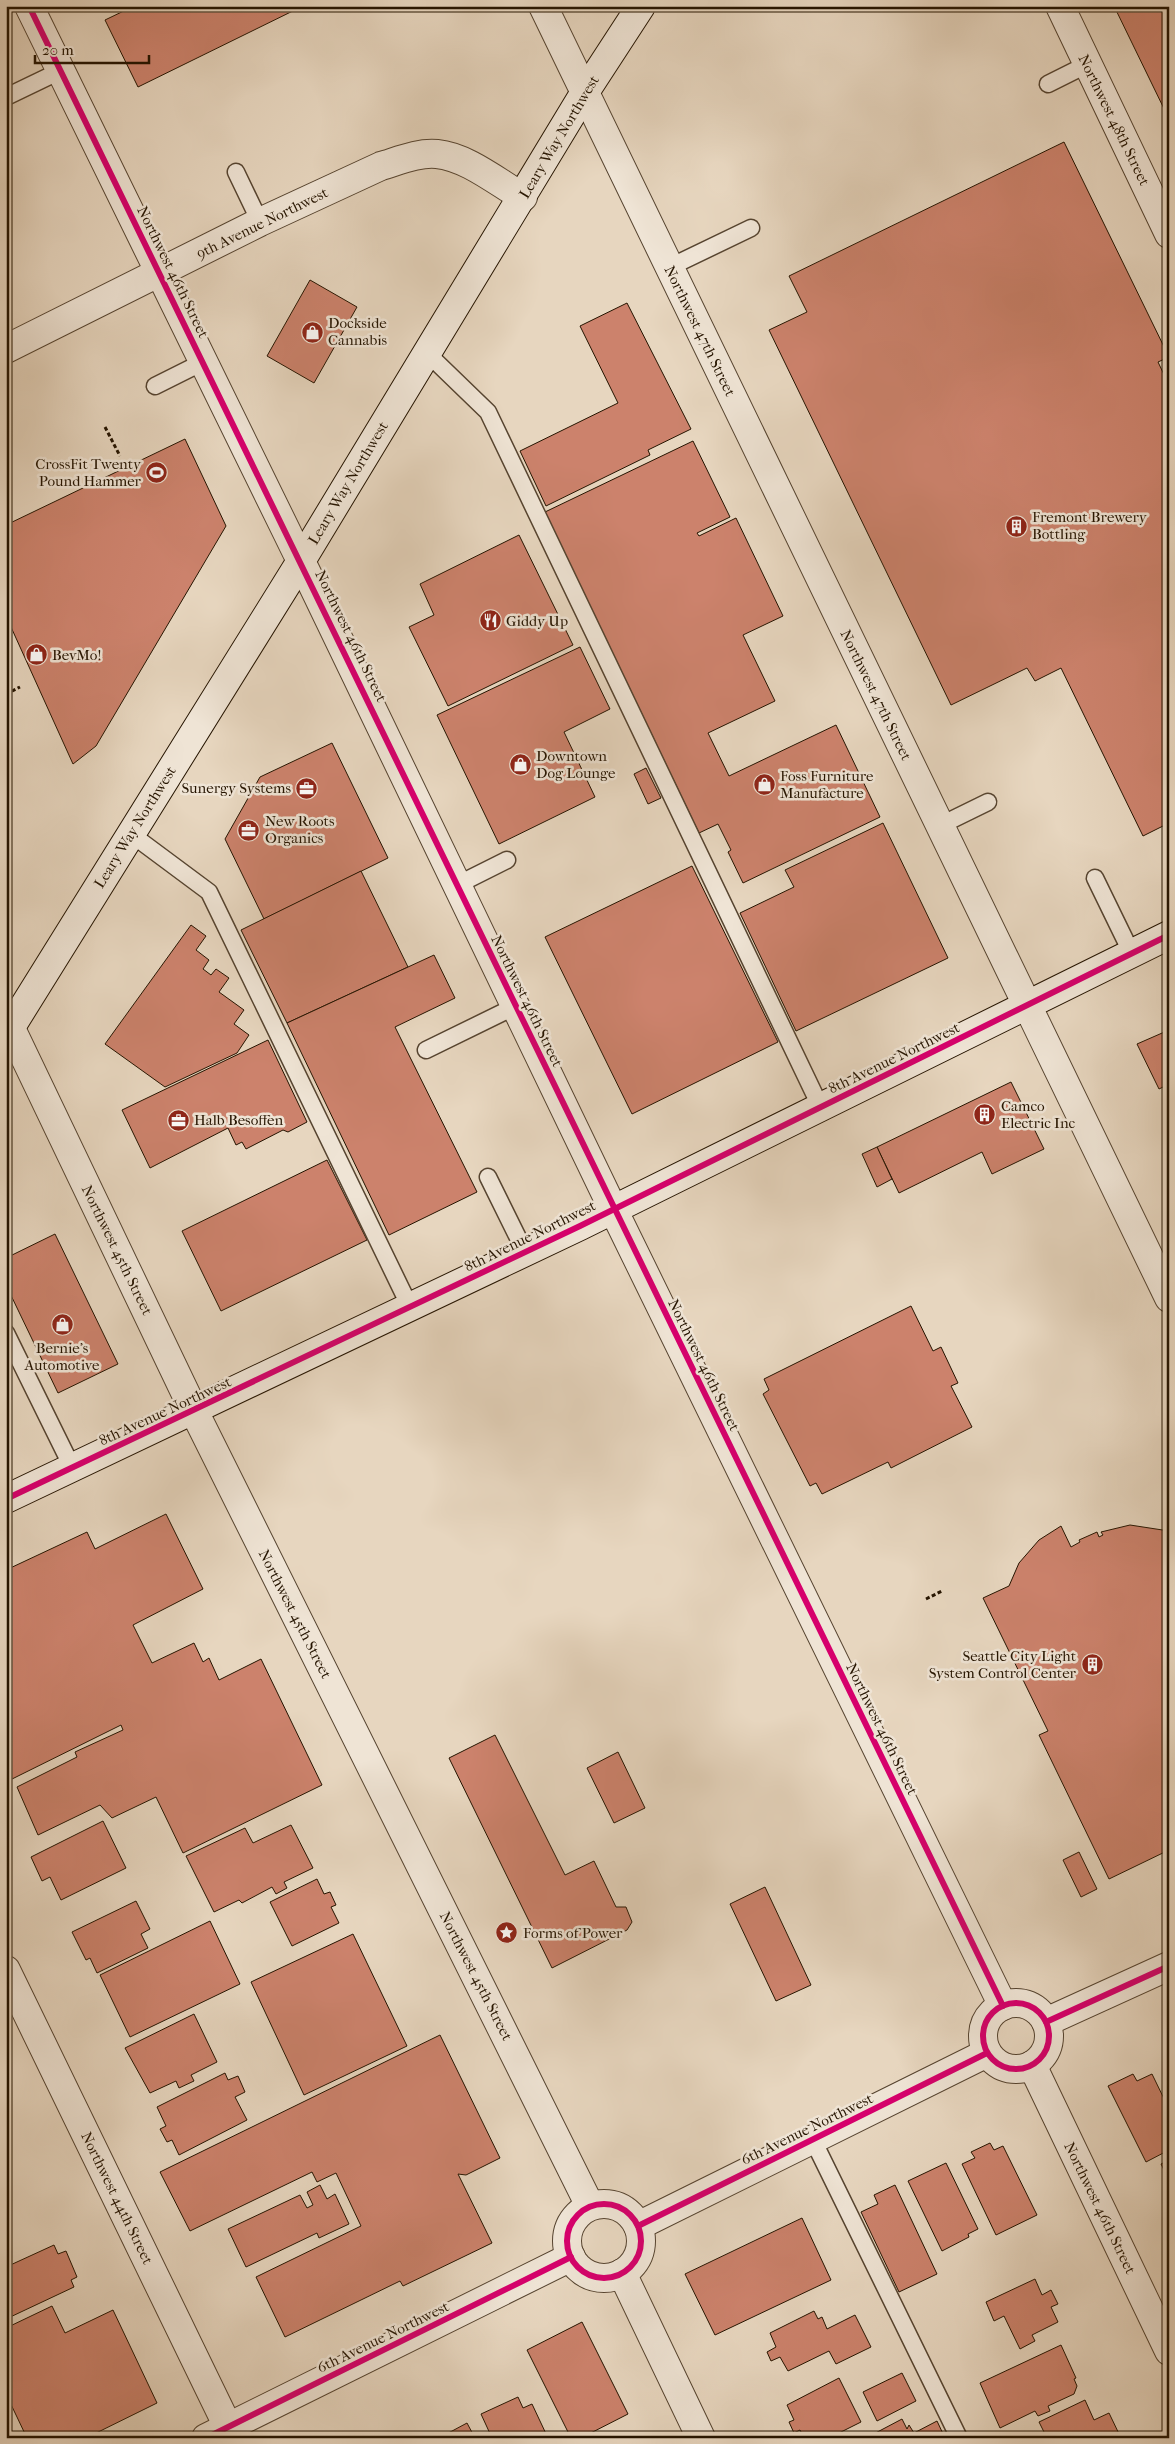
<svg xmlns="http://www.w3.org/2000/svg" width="1175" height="2444" viewBox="0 0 1175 2444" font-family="'IM FELL French Canon',serif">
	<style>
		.building { fill: #cc826c; stroke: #251400 }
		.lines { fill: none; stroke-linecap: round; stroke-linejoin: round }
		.service-casing { stroke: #564430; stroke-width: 19 }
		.minor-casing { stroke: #564430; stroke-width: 30 }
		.tertiary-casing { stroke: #564430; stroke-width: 30 }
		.secondary-casing { stroke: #251400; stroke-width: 30 }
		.path { stroke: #251400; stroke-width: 3; stroke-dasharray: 4 2.5; stroke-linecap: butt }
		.service { stroke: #efe4d5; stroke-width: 16 }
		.minor { stroke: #efe4d5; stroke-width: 28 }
		.tertiary { stroke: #efe4d5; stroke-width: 28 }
		.secondary { stroke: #efe4d5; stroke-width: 28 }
		.cycleway-casing { stroke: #efe4d5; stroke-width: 9 }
		.cycleway { stroke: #d6006c; stroke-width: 6 }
		.labels { text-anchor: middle; stroke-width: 5; stroke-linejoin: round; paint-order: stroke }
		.street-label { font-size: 15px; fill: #251400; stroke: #efe4d5 }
		.poi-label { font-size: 15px; fill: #251400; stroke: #efe4d5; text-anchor: start }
	</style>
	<rect width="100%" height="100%" fill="#e7d6bf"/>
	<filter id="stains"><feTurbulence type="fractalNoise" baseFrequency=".004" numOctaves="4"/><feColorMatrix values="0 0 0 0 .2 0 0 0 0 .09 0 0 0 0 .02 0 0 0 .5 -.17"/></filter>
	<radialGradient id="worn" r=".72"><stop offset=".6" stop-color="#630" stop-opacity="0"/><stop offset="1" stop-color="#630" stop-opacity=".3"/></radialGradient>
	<g class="building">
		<polygon points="129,6 303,6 138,87 105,20 130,8"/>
		<polygon points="1114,6 1169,6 1169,119"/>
		<polygon points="1064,142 1169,357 1158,362 1169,385 1169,823 1143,836 1061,668 1035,681 1027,668 951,705 769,330 807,312 789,276"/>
		<polygon points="310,280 357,307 314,383 267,356"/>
		<polygon points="627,303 691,429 648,450 650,455 546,506 520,451 618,403 580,326"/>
		<polygon points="185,439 226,526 96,746 73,764 6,616 6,525"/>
		<polygon points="693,441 730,517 697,533 699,536 736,518 783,616 743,635 775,701 708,733 729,776 836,725 880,817 743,883 728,852 731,850 718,824 699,833 545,512"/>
		<polygon points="519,535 573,645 448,706 409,627 434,615 420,584"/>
		<polygon points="580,647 610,709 564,732 595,797 499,844 437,715"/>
		<polygon points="332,743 388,858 264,919 225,839 260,777"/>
		<polygon points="646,768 661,798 648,804 634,774"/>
		<polygon points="883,823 948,958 796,1031 740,913 794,887 785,870"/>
		<polygon points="692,866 778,1042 632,1114 545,937"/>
		<polygon points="361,871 408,967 287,1023 241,930"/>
		<polygon points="191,925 206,936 196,950 209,960 203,969 211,975 216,969 229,978 219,992 244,1010 234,1024 249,1035 237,1053 165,1087 105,1044"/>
		<polygon points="434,955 455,998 395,1027 477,1192 389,1235 287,1023"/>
		<polygon points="1169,1030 1169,1084 1159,1089 1137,1044"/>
		<polygon points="268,1040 307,1122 288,1132 283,1130 246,1149 242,1142 236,1145 228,1128 150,1168 122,1110"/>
		<polygon points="1011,1082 1044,1149 992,1174 982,1152 899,1193 877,1147"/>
		<polygon points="877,1147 892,1179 877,1187 862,1154"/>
		<polygon points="327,1160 367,1240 221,1311 182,1231"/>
		<polygon points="55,1234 118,1364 58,1393 6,1285 6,1258"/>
		<polygon points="911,1306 933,1351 941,1347 958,1383 951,1386 972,1427 891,1468 888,1462 822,1494 816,1483 810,1486 763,1394 769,1390 764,1379"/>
		<polygon points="166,1514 203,1589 133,1625 152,1663 194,1643 203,1662 209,1658 219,1680 261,1659 322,1785 183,1853 156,1797 112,1818 100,1805 38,1835 17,1787 77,1757 75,1752 123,1730 121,1725 6,1782 6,1570 87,1532 95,1549"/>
		<polygon points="1130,1525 1169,1531 1169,1850 1109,1879 1039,1735 1048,1731 983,1598 1009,1586 1019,1563 1039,1540 1061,1526 1071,1547 1080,1542 1079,1540 1097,1532 1099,1537 1103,1535 1101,1532"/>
		<polygon points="495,1735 565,1875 594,1861 616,1907 626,1907 632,1922 627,1930 552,1968 449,1758"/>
		<polygon points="618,1752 645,1808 614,1823 587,1768"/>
		<polygon points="103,1821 126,1868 61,1900 50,1877 42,1881 31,1857"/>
		<polygon points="291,1825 313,1868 284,1882 287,1888 276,1894 272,1887 242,1903 239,1900 214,1912 186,1856 245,1828 253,1843"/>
		<polygon points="1079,1852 1097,1889 1081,1897 1063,1860"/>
		<polygon points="317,1879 324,1894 330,1892 336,1905 331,1907 339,1923 292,1946 270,1902"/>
		<polygon points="765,1887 811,1985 776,2001 730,1904"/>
		<polygon points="136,1901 150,1929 141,1934 148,1948 97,1973 90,1958 86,1960 72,1932"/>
		<polygon points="210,1921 240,1984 130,2037 100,1975"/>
		<polygon points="353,1934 407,2046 304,2095 251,1982"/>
		<polygon points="194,2014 217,2062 191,2075 194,2081 179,2088 176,2081 150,2093 125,2048"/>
		<polygon points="440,2035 500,2158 466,2175 458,2174 492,2243 403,2286 400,2281 285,2337 256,2277 361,2226 336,2173 317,2182 312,2172 190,2231 160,2172"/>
		<polygon points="1169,2067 1169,2078 1164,2069"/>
		<polygon points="225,2073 228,2080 238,2076 245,2092 235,2097 247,2120 179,2155 172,2140 167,2142 160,2129 166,2126 157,2107"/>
		<polygon points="1133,2074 1137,2081 1152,2074 1169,2109 1169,2150 1146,2162 1108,2086"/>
		<polygon points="990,2143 994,2150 1003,2146 1037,2215 996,2235 962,2164 975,2158 971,2152"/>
		<polygon points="1169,2160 1169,2180 1161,2164"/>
		<polygon points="946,2163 978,2229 968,2234 969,2237 942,2251 908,2181"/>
		<polygon points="320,2185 327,2199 335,2194 349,2224 319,2238 317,2233 246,2267 228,2229 300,2195 307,2208 313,2205 307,2192"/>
		<polygon points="895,2185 937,2274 899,2292 861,2212 878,2204 874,2195"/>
		<polygon points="802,2218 831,2280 715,2335 685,2274"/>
		<polygon points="54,2245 58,2254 66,2251 77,2277 71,2280 74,2287 6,2319 6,2267"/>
		<polygon points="1035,2279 1042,2295 1051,2290 1058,2304 1051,2307 1058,2322 1032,2335 1035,2341 1020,2349 1004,2316 994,2321 986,2302"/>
		<polygon points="52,2306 65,2333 113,2310 157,2403 86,2438 27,2438 6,2394 6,2328"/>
		<polygon points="814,2311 818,2319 822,2317 827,2329 855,2315 871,2347 836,2364 829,2351 788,2371 780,2357 771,2361 767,2352 776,2347 770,2333"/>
		<polygon points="582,2322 628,2414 581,2438 571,2438 527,2350"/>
		<polygon points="1061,2345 1076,2378 1074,2379 1077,2386 1074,2394 1048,2406 1050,2411 1038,2416 1035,2411 1000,2428 980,2383"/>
		<polygon points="902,2373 916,2401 877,2421 863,2392"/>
		<polygon points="839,2378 861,2422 829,2438 804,2438 800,2430 794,2433 789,2422 794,2420 787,2405"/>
		<polygon points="518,2397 523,2408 532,2404 548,2438 492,2438 481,2414"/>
		<polygon points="1085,2400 1094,2420 1109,2413 1121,2438 1047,2438 1039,2422"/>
		<polygon points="902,2419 907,2429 909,2425 914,2433 937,2421 945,2438 866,2438"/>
		<polygon points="467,2423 475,2438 439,2438"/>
	</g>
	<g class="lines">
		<defs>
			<g id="service">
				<polyline points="1048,84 1088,64"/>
				<polyline points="6,97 60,71"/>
				<polyline points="236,172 260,222"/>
				<polyline points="670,267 751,228"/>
				<polyline points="427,353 488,412 821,1108"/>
				<polyline points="155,386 203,362"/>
				<polyline points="939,826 988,802"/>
				<polyline points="131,834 209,892 410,1307"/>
				<polyline points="1095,878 1132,954"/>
				<polyline points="457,885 507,860"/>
				<polyline points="426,1050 516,1006"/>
				<polyline points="488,1177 525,1252"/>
				<polyline points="6,1333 73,1469"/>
				<polyline points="813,2140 959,2438"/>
			</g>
			<g id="minor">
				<polyline points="543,6 1169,1298"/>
				<path d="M6,349l254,-127 121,-56c17,-5 38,-14 56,-12 30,3 60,28 86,43"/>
				<polyline points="301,561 613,1209 1003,2006"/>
				<polyline points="6,1018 194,1411 590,2206"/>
				<polyline points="6,1970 228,2427"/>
				<circle cx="1016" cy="2036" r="33"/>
				<polyline points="1046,2022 1169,1966"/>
				<polyline points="1032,2065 1169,2351"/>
				<circle cx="604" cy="2241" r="37"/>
				<polyline points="638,2226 987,2053"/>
				<polyline points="622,2273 701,2438"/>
				<polyline points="206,2438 571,2257"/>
			</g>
			<g id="tertiary">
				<polyline points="29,6 301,561"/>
				<polyline points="1060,6 1169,234"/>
			</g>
			<g id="secondary">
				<polyline points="6,1035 301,561 585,92 641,6"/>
				<polyline points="6,1499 580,1226 1169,935"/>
			</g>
		</defs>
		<use href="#service" class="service-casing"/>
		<use href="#minor" class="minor-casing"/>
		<use href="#tertiary" class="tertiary-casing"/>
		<use href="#secondary" class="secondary-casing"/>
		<g class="path">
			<polyline points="105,427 120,456"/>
			<polyline points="6,694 20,687"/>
			<polyline points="926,1599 942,1591"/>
		</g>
		<use href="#service" class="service"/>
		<use href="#minor" class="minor"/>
		<use href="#tertiary" class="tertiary"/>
		<use href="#secondary" class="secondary"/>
		<defs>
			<g id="cycleway">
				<polyline points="29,6 1003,2006"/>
				<polyline points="6,1499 580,1226 1169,935"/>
				<circle cx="1016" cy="2036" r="33"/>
				<polyline points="1046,2022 1169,1966"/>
				<circle cx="604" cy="2241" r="37"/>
				<polyline points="638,2226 987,2053"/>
				<polyline points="206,2438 571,2257"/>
			</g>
		</defs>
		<use href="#cycleway" class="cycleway-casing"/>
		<use href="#cycleway" class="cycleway"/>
	</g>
	<defs>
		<symbol id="shop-disc" viewBox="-11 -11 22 22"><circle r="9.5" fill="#8f2418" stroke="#efe4d5"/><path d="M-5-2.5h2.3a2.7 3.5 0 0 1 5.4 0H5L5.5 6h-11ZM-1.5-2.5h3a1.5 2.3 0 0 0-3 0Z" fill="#fff"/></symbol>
		<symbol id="stadium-disc" viewBox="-11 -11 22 22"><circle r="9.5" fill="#8f2418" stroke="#efe4d5"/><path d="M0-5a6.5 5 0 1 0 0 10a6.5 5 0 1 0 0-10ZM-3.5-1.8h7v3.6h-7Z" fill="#fff"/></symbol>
		<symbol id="building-disc" viewBox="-11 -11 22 22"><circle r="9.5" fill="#8f2418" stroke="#efe4d5"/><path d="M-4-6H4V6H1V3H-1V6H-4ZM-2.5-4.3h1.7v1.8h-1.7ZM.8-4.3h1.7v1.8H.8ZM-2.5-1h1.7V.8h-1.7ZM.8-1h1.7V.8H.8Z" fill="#fff"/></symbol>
		<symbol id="restaurant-disc" viewBox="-11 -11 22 22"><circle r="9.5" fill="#8f2418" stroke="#efe4d5"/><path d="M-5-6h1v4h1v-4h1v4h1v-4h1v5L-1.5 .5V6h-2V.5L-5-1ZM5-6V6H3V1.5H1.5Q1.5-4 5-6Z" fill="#fff"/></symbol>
		<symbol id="office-disc" viewBox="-11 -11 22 22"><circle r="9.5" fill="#8f2418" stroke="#efe4d5"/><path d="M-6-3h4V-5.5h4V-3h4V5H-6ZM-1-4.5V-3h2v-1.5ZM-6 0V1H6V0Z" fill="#fff"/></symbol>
		<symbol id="sight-disc" viewBox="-11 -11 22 22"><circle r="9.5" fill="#8f2418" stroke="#efe4d5"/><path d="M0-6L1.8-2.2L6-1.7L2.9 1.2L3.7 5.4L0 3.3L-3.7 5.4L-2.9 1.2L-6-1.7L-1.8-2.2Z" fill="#fff"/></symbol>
	</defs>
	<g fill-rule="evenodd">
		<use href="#shop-disc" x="300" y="320" width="25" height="25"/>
		<use href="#stadium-disc" x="144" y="460" width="25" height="25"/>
		<use href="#building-disc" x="1004" y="514" width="25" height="25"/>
		<use href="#restaurant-disc" x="478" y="608" width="25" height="25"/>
		<use href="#shop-disc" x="24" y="642" width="25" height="25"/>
		<use href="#shop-disc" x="508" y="752" width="25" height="25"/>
		<use href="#shop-disc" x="752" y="772" width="25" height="25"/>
		<use href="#office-disc" x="294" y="776" width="25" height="25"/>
		<use href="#office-disc" x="236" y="818" width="25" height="25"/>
		<use href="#building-disc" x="972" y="1102" width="25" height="25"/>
		<use href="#office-disc" x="166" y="1108" width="25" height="25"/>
		<use href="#shop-disc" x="50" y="1312" width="25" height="25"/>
		<use href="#building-disc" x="1080" y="1652" width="25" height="25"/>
		<use href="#sight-disc" x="494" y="1920" width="25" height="25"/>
	</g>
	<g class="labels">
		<g class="street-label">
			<text transform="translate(1114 120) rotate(64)" y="5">Northwest 48th Street</text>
			<text transform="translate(559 137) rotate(-59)" y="5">Leary Way Northwest</text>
			<text transform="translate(262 223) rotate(-26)" y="5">9th Avenue Northwest</text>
			<text transform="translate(173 272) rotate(64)" y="5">Northwest 46th Street</text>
			<text transform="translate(700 331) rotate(64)" y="5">Northwest 47th Street</text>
			<text transform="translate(348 483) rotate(-59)" y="5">Leary Way Northwest</text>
			<text transform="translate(351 636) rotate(64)" y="5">Northwest 46th Street</text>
			<text transform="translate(876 695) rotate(64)" y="5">Northwest 47th Street</text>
			<text transform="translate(135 827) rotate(-58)" y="5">Leary Way Northwest</text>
			<text transform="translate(527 1001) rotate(64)" y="5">Northwest 46th Street</text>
			<text transform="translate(894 1058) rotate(-26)" y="5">8th Avenue Northwest</text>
			<text transform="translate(530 1236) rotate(-26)" y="5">8th Avenue Northwest</text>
			<text transform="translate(117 1250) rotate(64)" y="5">Northwest 45th Street</text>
			<text transform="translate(704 1365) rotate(64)" y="5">Northwest 46th Street</text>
			<text transform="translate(165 1411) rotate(-25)" y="5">8th Avenue Northwest</text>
			<text transform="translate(295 1614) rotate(63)" y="5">Northwest 45th Street</text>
			<text transform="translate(882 1729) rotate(64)" y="5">Northwest 46th Street</text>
			<text transform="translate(476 1976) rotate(63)" y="5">Northwest 45th Street</text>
			<text transform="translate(807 2129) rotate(-26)" y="5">6th Avenue Northwest</text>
			<text transform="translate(117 2198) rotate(64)" y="5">Northwest 44th Street</text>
			<text transform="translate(1100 2208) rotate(64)" y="5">Northwest 46th Street</text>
			<text transform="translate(383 2337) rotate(-26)" y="5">6th Avenue Northwest</text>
		</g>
		<g class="poi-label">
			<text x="328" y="328">Dockside<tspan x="328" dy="17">Cannabis</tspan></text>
			<text x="141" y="469" text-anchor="end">CrossFit Twenty<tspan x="141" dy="17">Pound Hammer</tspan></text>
			<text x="1032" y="522">Fremont Brewery<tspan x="1032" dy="17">Bottling</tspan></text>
			<text x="506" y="626">Giddy Up</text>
			<text x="52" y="660">BevMo!</text>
			<text x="536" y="761">Downtown<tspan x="536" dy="17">Dog Lounge</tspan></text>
			<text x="780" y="781">Foss Furniture<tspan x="780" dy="17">Manufacture</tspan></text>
			<text x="291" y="793" text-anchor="end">Sunergy Systems</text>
			<text x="265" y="826">New Roots<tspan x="265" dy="17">Organics</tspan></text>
			<text x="1001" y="1111">Camco<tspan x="1001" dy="17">Electric Inc</tspan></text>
			<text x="194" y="1125">Halb Besoffen</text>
			<text x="62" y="1353" text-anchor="middle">Bernie's<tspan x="62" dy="17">Automotive</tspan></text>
			<text x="1076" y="1661" text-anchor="end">Seattle City Light<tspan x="1076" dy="17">System Control Center</tspan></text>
			<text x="523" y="1938">Forms of Power</text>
		</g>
	</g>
	<rect width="1175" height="2444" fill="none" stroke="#e7d6bf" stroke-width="25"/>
	<rect x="8" y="8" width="1160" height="2429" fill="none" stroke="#251400" stroke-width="2.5"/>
	<rect x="12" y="12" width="1150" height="2419" fill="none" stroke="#251400"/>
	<path d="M35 55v8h114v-8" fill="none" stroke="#251400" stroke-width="2.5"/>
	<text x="42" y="55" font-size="15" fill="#251400" stroke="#efe4d5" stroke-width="4" paint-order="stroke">20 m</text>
	<rect width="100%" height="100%" filter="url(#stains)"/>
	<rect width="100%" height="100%" fill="url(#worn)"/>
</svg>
